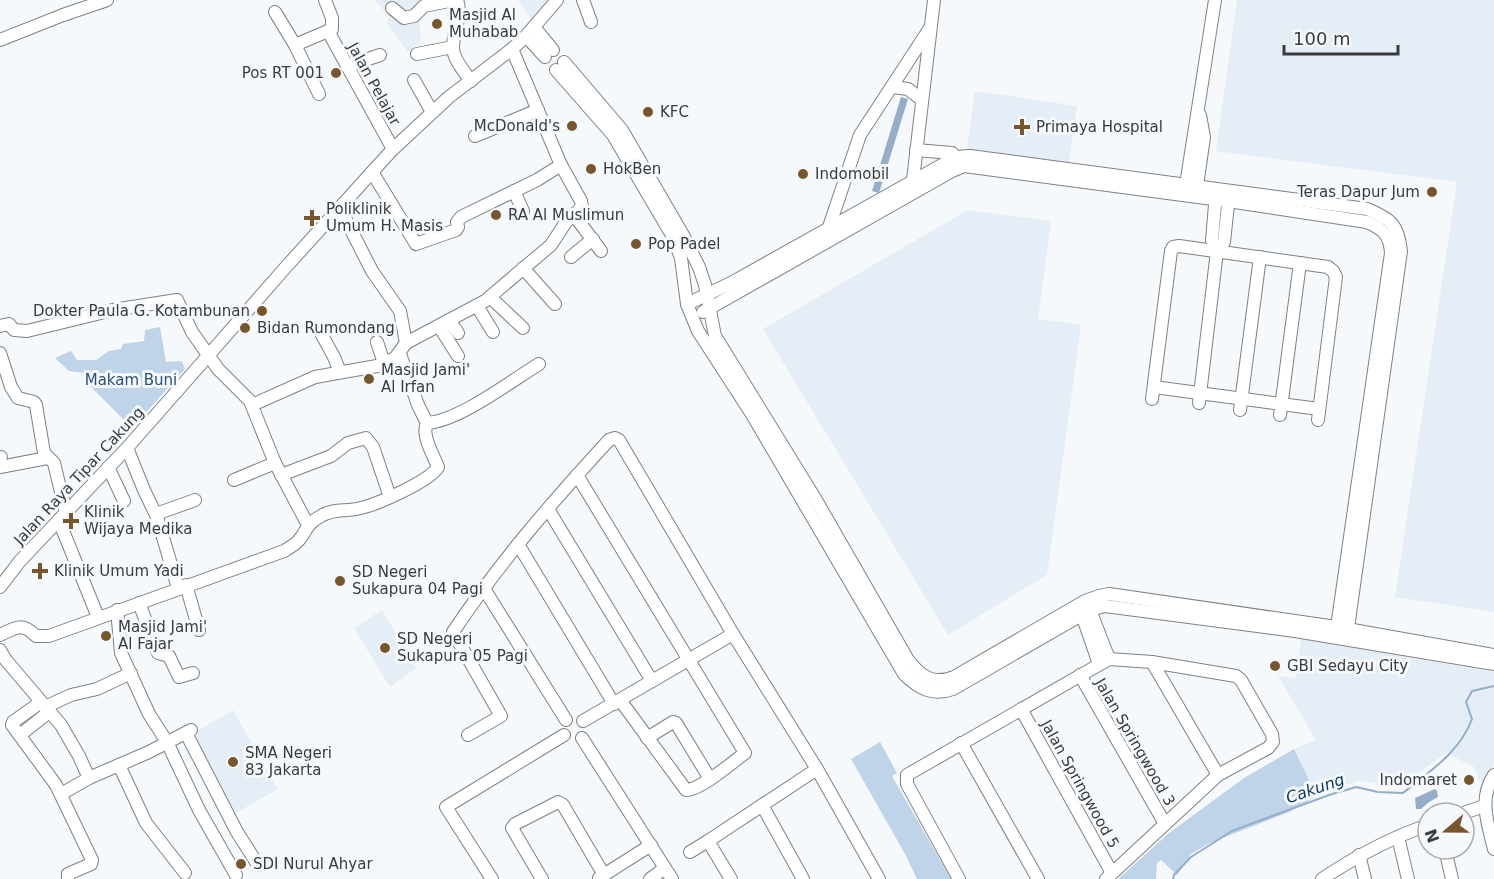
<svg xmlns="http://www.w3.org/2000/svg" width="1494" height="879" viewBox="0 0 1494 879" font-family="'DejaVu Sans',sans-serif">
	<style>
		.built { fill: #e5edf6 }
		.green { fill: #c0d4e9 }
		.water { fill: #94aec9 }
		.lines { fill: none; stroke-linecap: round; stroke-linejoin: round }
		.stream { stroke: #94aec9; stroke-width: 2 }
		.minor-casing { stroke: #7e8183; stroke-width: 14 }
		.minor { stroke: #fff; stroke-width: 12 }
		.poi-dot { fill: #78562d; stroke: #f6f9fc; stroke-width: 2 }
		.labels { text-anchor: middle; stroke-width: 6; stroke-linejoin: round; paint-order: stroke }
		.poi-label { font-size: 15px; fill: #3a3b3d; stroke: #f6f9fc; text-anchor: start }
		.street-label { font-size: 15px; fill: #3a3b3d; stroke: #f6f9fc }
		.park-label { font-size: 15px; fill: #285077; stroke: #f6f9fc }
		.water-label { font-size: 16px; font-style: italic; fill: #0c365a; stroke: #f6f9fc }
	</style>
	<rect width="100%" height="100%" fill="#f6f9fc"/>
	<g class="built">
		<polygon points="375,0 453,0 420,10 419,21 421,41 408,52 386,22 389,17"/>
		<polygon points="518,0 550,0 532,20"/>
		<polygon points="1237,0 1494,0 1494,612 1395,597 1457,182 1216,151"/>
		<polygon points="975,91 1077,106 1069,163 967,149"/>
		<polygon points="968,210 1051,221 1038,319 1081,325 1047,575 948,635 763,329"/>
		<polygon points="382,610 416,668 390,687 354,628"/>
		<polygon points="1301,639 1494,672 1494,762 1487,784 1479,781 1474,767 1446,753 1414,776 1395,785 1358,781 1317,796 1294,749 1316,740 1278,676 1296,678"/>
		<polygon points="233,710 278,789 234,814 189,736"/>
	</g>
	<g class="green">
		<polygon points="160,327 166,362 182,361 185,369 132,428 90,386 85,373 69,371 55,358 71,351 77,360 96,360 109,351 121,349 123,344 144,341 145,330"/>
		<polygon points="880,742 897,773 892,776 951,879 917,879 905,854 851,759"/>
		<polygon points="1294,749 1317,796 1289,812 1210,843 1191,854 1177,875 1161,860 1157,863 1156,879 1118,879 1169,833 1244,778"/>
	</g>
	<g class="water">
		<polygon points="901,97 908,99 879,193 872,191"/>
		<polygon points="1435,789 1437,791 1438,797 1429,802 1421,809 1416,809 1415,798"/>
	</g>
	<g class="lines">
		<path class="stream" d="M1173,879l1,-4 17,-18 41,-26 97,-36 27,-8 22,5 25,1c27,-22 57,-41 69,-74l-6,-17 6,-11 22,-5"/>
		<defs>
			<g id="minor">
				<polyline points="325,0 332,18 332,29 328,31"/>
				<path d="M457,0c6,16 -4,31 -4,47 0,12 11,24 18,34"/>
				<polyline points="583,0 591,22"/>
				<polyline points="392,8 404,18 414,16 424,6 454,0"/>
				<polyline points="275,12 295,45"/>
				<polyline points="534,27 553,50"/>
				<polyline points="328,31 393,149"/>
				<polyline points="526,36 545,57"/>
				<polyline points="0,40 63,15 107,0"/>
				<polyline points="417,54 453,47"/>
				<path d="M564,62l58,68 61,105 16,32 6,18 10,51 101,164 92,160c13,17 25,25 46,17l131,-76 14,-5 10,-2 227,33 158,28"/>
				<polyline points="347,66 380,55"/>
				<path d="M556,70l57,65 60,102 8,21 6,46 11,27 55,85 151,258c15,15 29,22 49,15l137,-79 15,-4 190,25 199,33"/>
				<polyline points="414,80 432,112"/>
				<polyline points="893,87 908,89 921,99"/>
				<polyline points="319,94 295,45 328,31"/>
				<polyline points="475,136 538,110"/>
				<polyline points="916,150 952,153 956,157"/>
				<polyline points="372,172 416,244 456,230 458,227 457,222 461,217 537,180 561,165"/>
				<polyline points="915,184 913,180 934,0"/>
				<polyline points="1186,185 1215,0"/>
				<polyline points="1197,186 1204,137 1200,115"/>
				<polyline points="514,191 523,211"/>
				<polyline points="338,210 345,218 372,271 400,311 406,343"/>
				<polyline points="574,215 601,251"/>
				<polyline points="829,227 860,135 930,28"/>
				<polyline points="1217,251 1224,242 1229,195"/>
				<polyline points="571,257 593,239"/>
				<polyline points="523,268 555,304"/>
				<polyline points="490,297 523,328"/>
				<path d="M687,304l44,-21 225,-126 14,-1 397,53c24,10 31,15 34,42l-54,384"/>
				<polyline points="477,306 493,332"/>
				<path d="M703,312l249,-141 12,-5 264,35 139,21c16,7 23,13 24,31l-55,381"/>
				<polyline points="449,320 458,333"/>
				<polyline points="0,326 9,324 14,330 27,331 113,310 177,300 192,332 218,369 250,401 275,463 308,525"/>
				<polyline points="439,326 458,356"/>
				<polyline points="322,335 334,357 340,372"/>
				<polyline points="377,342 384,363"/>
				<polyline points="0,353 11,387 18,398 34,402 36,405 44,453 54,463 66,513"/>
				<polyline points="1154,387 1319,409"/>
				<polyline points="1152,399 1171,251 1173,247 1179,246 1328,267 1333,271 1336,277 1318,420"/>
				<polyline points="1199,403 1217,251 1212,240 1216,193"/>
				<polyline points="252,405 315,377 377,366 395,358 406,343 485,301 551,245 566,222 582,207 581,201 561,165 512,49"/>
				<polyline points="1240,410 1260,257"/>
				<polyline points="1280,415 1300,263"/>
				<path d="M427,423c32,-2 84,-42 112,-59"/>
				<polyline points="127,448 144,490 157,517 178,588"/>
				<polyline points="0,457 1,457"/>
				<polyline points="0,467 47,458"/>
				<polyline points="108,467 124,501"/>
				<polyline points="281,475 331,456 348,443 366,438 373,447 390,497"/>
				<path d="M577,475l168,278c-13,10 -45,37 -59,37l-66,-90"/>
				<polyline points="234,480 275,463"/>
				<polyline points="548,509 652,681"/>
				<polyline points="156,514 195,500"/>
				<polyline points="59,521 98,617"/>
				<polyline points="518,544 614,704"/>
				<polyline points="186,585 199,630"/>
				<polyline points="0,587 20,561 127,448 285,268 393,149 449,97 512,49 526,36 557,0"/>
				<polyline points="483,587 566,720"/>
				<polyline points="139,603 158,653 169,656 179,677 193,673"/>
				<polyline points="1080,609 1099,664"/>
				<polyline points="117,610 121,653 149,714 167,742 199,810 236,875"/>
				<polyline points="1090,610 1109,659"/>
				<path d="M0,635c17,-8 22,-13 36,1h13l235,-85c5,-3 12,-7 15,-11 9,-11 6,-15 22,-24 13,-8 25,-4 40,-8 17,-4 69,-27 77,-41 -5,-13 -17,-32 -11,-44l-9,-18 -18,-51"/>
				<polyline points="0,650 5,659 61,725 79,756 89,778 149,752 191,730"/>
				<polyline points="1152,662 1218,775"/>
				<polyline points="1080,675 1165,824"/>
				<polyline points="41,702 13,722 12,725 56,785 92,860 91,864 68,874 68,879"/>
				<polyline points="45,707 71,695 97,689 131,673"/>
				<polyline points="1021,709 1112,873"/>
				<polyline points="583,721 733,634"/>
				<polyline points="186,733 237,832 258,865"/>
				<polyline points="20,735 49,712"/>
				<path d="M468,735l33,-19 -48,-84c46,-69 100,-131 156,-192l6,-2 4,2 114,194 84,135 62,110"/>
				<polyline points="582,738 672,879"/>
				<polyline points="647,738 673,722 676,723 710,779"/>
				<polyline points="961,743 1038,879"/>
				<polyline points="119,765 146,823 185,873"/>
				<path d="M1494,775c-16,24 -6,49 0,74"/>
				<polyline points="61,794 89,778"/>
				<polyline points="762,805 803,879"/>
				<polyline points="1464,813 1484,806"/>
				<polyline points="1398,837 1408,879"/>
				<polyline points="1445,849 1452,879"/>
				<polyline points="690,852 708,841"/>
				<polyline points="1359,855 1365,879"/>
				<polyline points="599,878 651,845"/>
				<polyline points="492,879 446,807 564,735"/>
				<polyline points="542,879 512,828 515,824 558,802 563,805 604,875"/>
				<polyline points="650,879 665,868"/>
				<polyline points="731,879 708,841 817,769"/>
				<polyline points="959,879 907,784 907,775 1109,659 1152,662 1236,676 1241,680 1272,734 1273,742 1268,748 1218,775 1106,879"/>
				<path d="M1322,879c33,-22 68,-41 106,-54"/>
			</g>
		</defs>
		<use href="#minor" class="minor-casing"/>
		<use href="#minor" class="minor"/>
	</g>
	<g class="poi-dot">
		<circle cx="437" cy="24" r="6"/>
		<circle cx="336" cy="73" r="6"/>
		<circle cx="648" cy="112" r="6"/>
		<circle cx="572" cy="126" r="6"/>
		<path d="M1019 118h6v6h6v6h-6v6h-6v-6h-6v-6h6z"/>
		<circle cx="591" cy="169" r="6"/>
		<circle cx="803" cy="174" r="6"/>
		<circle cx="1432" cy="192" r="6"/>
		<circle cx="496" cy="215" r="6"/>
		<path d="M309 209h6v6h6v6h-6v6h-6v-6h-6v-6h6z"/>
		<circle cx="636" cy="244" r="6"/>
		<circle cx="262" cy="311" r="6"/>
		<circle cx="245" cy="328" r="6"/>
		<circle cx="369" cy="379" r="6"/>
		<path d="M68 512h6v6h6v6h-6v6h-6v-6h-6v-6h6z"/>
		<path d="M37 562h6v6h6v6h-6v6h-6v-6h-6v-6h6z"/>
		<circle cx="340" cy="581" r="6"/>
		<circle cx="106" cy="636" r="6"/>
		<circle cx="385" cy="648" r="6"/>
		<circle cx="1275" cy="666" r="6"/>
		<circle cx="233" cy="762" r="6"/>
		<circle cx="1469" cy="780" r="6"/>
		<circle cx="241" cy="864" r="6"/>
	</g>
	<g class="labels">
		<g class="poi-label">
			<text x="449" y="20">Masjid Al<tspan x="449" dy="17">Muhabab</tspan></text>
			<text x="324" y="78" text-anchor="end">Pos RT 001</text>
			<text x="660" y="117">KFC</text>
			<text x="560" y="131" text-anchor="end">McDonald's</text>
			<text x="1036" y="132">Primaya Hospital</text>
			<text x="603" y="174">HokBen</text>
			<text x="815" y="179">Indomobil</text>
			<text x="1420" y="197" text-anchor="end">Teras Dapur Jum</text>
			<text x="326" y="214">Poliklinik<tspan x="326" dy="17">Umum H. Masis</tspan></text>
			<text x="508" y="220">RA Al Muslimun</text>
			<text x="648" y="249">Pop Padel</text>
			<text x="250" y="316" text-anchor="end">Dokter Paula G. Kotambunan</text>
			<text x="257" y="333">Bidan Rumondang</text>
			<text x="381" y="375">Masjid Jami'<tspan x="381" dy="17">Al Irfan</tspan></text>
			<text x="84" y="517">Klinik<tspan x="84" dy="17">Wijaya Medika</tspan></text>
			<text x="54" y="576">Klinik Umum Yadi</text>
			<text x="352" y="577">SD Negeri<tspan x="352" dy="17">Sukapura 04 Pagi</tspan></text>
			<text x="118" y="632">Masjid Jami'<tspan x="118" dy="17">Al Fajar</tspan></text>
			<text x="397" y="644">SD Negeri<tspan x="397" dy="17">Sukapura 05 Pagi</tspan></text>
			<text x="1287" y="671">GBI Sedayu City</text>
			<text x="245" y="758">SMA Negeri<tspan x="245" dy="17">83 Jakarta</tspan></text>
			<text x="1457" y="785" text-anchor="end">Indomaret</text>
			<text x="253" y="869">SDI Nurul Ahyar</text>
		</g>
		<g class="street-label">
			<text transform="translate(374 84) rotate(61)" y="5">Jalan Pelajar</text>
			<text transform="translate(79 476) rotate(-47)" y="5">Jalan Raya Tipar Cakung</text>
			<text transform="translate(1135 742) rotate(60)" y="5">Jalan Springwood 3</text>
			<text transform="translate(1080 784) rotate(61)" y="5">Jalan Springwood 5</text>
		</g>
		<g class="park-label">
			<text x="131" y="385">Makam Buni</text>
		</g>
		<g class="water-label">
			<text transform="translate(1315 788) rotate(-19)" y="6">Cakung</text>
		</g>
	</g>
	<g transform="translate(1446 831) rotate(250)"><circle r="28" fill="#f6f9fc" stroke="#abadb0" stroke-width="1.5"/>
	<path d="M0-4.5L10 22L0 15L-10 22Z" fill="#78562d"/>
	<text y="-9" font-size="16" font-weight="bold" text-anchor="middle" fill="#3a3b3d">N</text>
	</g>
	<path d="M1284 45v9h114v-9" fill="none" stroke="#3a3b3d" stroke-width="3"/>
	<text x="1293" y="45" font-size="18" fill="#3a3b3d" stroke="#f6f9fc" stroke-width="4.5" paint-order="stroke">100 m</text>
</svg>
